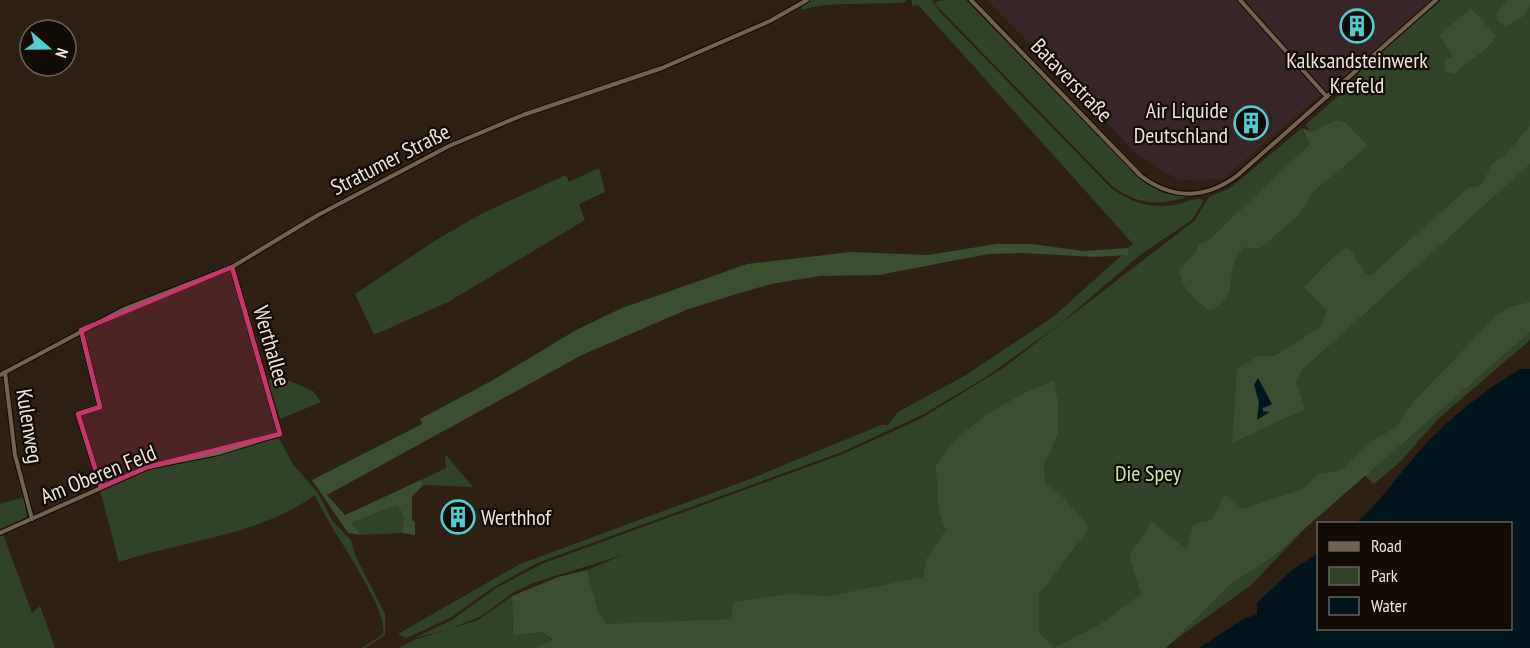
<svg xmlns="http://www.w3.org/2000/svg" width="1530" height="648" viewBox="0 0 1530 648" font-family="'PT Sans Narrow',sans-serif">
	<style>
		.industrial { fill: #382527 }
		.green { fill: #314326 }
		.forest { fill: #3b4e2f }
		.water { fill: #00151c }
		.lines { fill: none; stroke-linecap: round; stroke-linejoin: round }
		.street-casing { stroke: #160a01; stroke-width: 6 }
		.street { stroke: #726252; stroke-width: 4 }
		.marked { fill: #c8366e; fill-opacity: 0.2; stroke: #c8366e; stroke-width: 4.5; stroke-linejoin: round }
		.labels { text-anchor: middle; stroke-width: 4.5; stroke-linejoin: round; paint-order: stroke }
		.poi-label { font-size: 22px; fill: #ece3da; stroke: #120b06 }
		.street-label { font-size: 22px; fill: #ece3da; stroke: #120b06 }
		.park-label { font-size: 22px; fill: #c4e9af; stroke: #120b06 }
	</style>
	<rect width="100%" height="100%" fill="#2e2012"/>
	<polygon class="industrial" points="987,0 1433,0 1328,92 1316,99 1223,179 1178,180 1137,154"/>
	<g class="green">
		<path d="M811,0h95v2c-34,4 -74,-2 -104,8l-1,-4z"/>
		<path d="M912,0h20l8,12 172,177c20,13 38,20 62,16 10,-2 16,-6 27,-6l2,3 -11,18 -52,35 -80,69 -74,53 -62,37 -82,38 -305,111 -45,25 -42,30 -39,18 -6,2 -7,-4 122,-70 230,-85 131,-54h7l10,-13 68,-37 87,-58 69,-62h7l-1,-7 5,-4 -191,-213 -24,-26 -6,1z"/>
		<path d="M943,0h23l178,181 17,11 26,5c-28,9 -50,8 -75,-11l-176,-181 -1,-3z"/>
		<polygon points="1441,0 1530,0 1530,340 1439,418 1400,462 1374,484 1360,471 1251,585 1164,648 581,648 587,570 623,555 533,583 514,592 480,617 447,630 414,638 452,620 496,588 544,563 843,454 920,419 1003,368 1194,221 1209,197 1230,188 1302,128 1304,135 1310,130 1305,125 1347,88 1362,69"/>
		<polygon points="599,168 605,192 579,204 585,220 448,302 374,335 355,294 436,240 483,213 566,175 569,182"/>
		<polygon points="282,378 313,391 321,402 280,419 268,380"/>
		<path d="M279,438l13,25 26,30 15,29 18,18 4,15 30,59v21l-20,13h-3l21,-14c6,-28 -56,-108 -68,-139 -56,41 -131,45 -196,67l-19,-72 48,-21z"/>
		<polygon points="445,454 473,487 423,485 421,480 446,468"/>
		<polygon points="24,497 27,517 0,529 0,504"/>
		<polygon points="398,505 404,518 402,533 361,535 350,523"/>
		<polygon points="3,534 32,613 40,606 55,648 0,648 0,535"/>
		<polygon points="512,596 513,636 544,632 553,641 535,648 399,648 414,640 478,620"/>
	</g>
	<g class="forest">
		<path d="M1507,0h23c0,15 -12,20 -24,26l-9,-5v-9z"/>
		<path d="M1471,8l25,28c-8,16 -29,24 -41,38l-11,-3 2,-13h8l-15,-23z"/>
		<path d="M1337,120l8,2 23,24 -54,45 -16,25 -39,33 -14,-2c-2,3 -8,7 -9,11 -10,20 3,39 -26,53 -15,-11 -28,-22 -31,-41l16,-17 4,-9 10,-4 101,-96 -8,-16 10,4z"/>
		<polygon points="1530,126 1530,164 1303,369 1296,381 1305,409 1232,443 1237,369 1258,356 1275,356 1320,327 1327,310 1304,287 1330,260 1346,248 1350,249 1365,273 1370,276 1468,188 1477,187 1484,181 1491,165 1505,155"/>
		<polygon points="996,244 1032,244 1083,251 1128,248 1129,255 1095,257 1024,253 988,254 879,275 820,276 771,284 730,296 686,310 582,355 327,495 345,515 421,480 423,485 412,497 412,520 415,522 415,535 402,533 404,518 398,505 351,523 361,535 348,533 312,480 422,424 420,419 493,380 576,330 622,308 747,264 851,252 928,255"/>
		<path d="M1530,302v30l-259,226 -42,27 -63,63h-631l18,-8 -10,-8 -30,4 -1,-40 46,-19 29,-7 11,42 8,12 125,-5 3,-17 55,-8 41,2 93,-19 4,-19 19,-28c-14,-28 -4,-36 -11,-61 17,-38 80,-75 119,-88l4,21v32l-14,30 1,19 20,16 25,29 -51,66v39l15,15 50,-26 37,-28 -12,-38 23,-34 35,27 6,-25 19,-4 13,-26 17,15 61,-20 14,-15 23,-3 32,-30 24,-14 19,-27 83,-86 12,-7z"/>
	</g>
	<g class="water">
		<path d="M1520,369h10v279h-331l43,-28 15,-6v-11l35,-33 26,-17v75h192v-104l-154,-1c25,-21 44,-51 67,-76 28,-31 61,-56 97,-78z"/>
		<polygon points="1258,378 1272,404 1263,408 1263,411 1270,412 1257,420 1259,402 1254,385"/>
	</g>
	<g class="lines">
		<defs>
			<g id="street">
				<path d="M971,0l170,176c32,24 65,23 97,-1l198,-175"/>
				<polyline points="1240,0 1327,97"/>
				<polyline points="81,330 100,407 78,414 101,487"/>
				<polyline points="5,372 15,455 32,519"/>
				<polyline points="0,375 124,309 232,267 318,215 449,146 523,115 662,68 770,21 807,0"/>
				<polyline points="0,533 148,467 218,453 280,434 232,267"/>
			</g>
		</defs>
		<use href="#street" class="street-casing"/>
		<use href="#street" class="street"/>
	</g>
	<path class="marked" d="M232,267l48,167 -132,33 -47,20 -23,-73 22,-7 -19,-77z"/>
	<defs>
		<symbol id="building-ring" viewBox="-11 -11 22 22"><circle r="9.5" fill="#120b06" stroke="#51ccd2" stroke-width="1.5"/><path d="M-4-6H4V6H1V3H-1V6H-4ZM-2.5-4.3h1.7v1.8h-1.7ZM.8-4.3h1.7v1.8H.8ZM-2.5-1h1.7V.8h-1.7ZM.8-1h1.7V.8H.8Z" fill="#51ccd2"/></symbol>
	</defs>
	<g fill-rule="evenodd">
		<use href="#building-ring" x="1338" y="7" width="38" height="38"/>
		<use href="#building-ring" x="1232" y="104" width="38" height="38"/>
		<use href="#building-ring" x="439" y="498" width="38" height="38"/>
	</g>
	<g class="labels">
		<g class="poi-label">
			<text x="1357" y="68">Kalksandsteinwerk<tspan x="1357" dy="25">Krefeld</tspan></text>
			<text x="1228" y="118" text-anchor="end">Air Liquide<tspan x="1228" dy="25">Deutschland</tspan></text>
			<text x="481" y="525" text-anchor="start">Werthhof</text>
		</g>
		<g class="street-label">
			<text transform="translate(1072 80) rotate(46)" y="8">Bataverstraße</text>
			<text transform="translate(390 159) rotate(-27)" y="8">Stratumer Straße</text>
			<text transform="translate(272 346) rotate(74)" y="8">Werthallee</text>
			<text transform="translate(30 426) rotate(81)" y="8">Kulenweg</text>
			<text transform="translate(98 474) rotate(-22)" y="8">Am Oberen Feld</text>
		</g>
		<g class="park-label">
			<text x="1148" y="481">Die Spey</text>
		</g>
	</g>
	<rect x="1317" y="522" width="195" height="108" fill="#120b06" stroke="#69615b" stroke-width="1.5"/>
	<rect x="1329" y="542" width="30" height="9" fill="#726252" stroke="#69615b" stroke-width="1.5"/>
	<text x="1371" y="552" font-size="18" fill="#ece3da">Road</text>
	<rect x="1329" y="567" width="30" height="18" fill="#314326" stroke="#69615b" stroke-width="1.5"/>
	<text x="1371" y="582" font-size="18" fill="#ece3da">Park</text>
	<rect x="1329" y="597" width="30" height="18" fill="#00151c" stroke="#69615b" stroke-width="1.5"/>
	<text x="1371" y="612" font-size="18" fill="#ece3da">Water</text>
	<g transform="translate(48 48) rotate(110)"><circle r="28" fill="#120b06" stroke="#69615b" stroke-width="1.5"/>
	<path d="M0-4.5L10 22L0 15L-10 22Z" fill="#51ccd2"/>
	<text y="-9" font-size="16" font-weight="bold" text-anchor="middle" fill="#ece3da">N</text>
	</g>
</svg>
